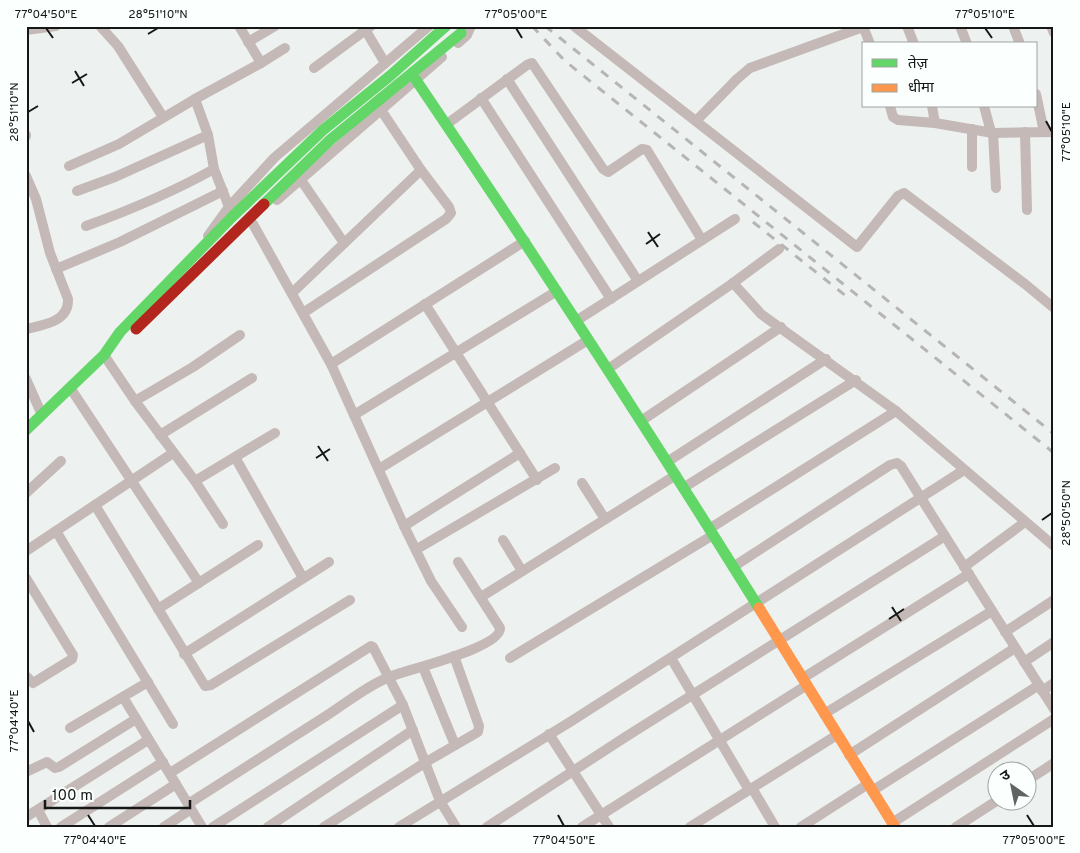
<svg xmlns="http://www.w3.org/2000/svg" width="1080" height="853" viewBox="0 0 1080 853" font-family="Overpass,'Noto Sans Devanagari',sans-serif">
	<style>
		.lines { fill: none; stroke-linecap: round; stroke-linejoin: round }
		.street { stroke: #c4b9b6; stroke-width: 10 }
		.fast { stroke: #63d668; stroke-width: 11 }
		.slow { stroke: #ff974d; stroke-width: 11 }
		.jam { stroke: #b3261e; stroke-width: 11 }
		.rail { stroke: #b6b5b3; stroke-width: 3; stroke-dasharray: 9 9; stroke-linecap: butt }
		.ticks { fill: none; stroke: #161817; stroke-width: 2 }
		.neatline { fill: none; stroke: #161817; stroke-width: 2 }
		.ticks-label { font-size: 12px; text-anchor: middle; fill: #161817 }
	</style>
	<rect width="100%" height="100%" fill="#edf1ef"/>
	<g class="lines">
		<g class="street">
			<polyline points="100,26 118,46 163,117"/>
			<polyline points="239,26 261,63"/>
			<polyline points="363,26 385,63"/>
			<polyline points="574,26 857,247 898,196 904,193 1025,284 1054,308"/>
			<polyline points="863,26 870,44"/>
			<polyline points="907,26 914,44"/>
			<polyline points="960,26 967,44"/>
			<polyline points="1013,26 1020,44"/>
			<polyline points="1051,26 1054,33"/>
			<polyline points="26,30 56,26"/>
			<polyline points="248,42 275,26"/>
			<polyline points="458,43 467,35 471,26"/>
			<polyline points="314,68 371,26"/>
			<polyline points="507,79 638,281"/>
			<polyline points="1036,94 1044,132"/>
			<polyline points="481,98 611,299"/>
			<polyline points="890,106 893,117 898,120 935,123 993,133 1054,132"/>
			<polyline points="932,106 935,123"/>
			<polyline points="984,106 991,132"/>
			<polyline points="696,121 737,79 750,68 863,27"/>
			<polyline points="447,124 527,65 532,63 603,169 608,172 611,170 642,149 647,150 702,240"/>
			<polyline points="1025,132 1027,210"/>
			<polyline points="993,133 996,188"/>
			<polyline points="26,135 26,136"/>
			<polyline points="69,166 119,144 195,99"/>
			<polyline points="972,167 972,129"/>
			<path d="M26,176l10,23 14,54 18,46c1,23 -25,26 -42,30"/>
			<polyline points="301,180 344,243"/>
			<polyline points="77,191 115,177 208,135"/>
			<polyline points="277,200 442,57"/>
			<polyline points="229,207 214,169 208,135 195,99 261,63 285,48"/>
			<polyline points="253,224 331,364 404,526 431,581 462,627"/>
			<path d="M86,226c44,-16 87,-34 128,-57"/>
			<polyline points="208,236 229,207 274,158 429,26"/>
			<polyline points="56,269 120,242 223,191"/>
			<polyline points="733,283 761,314 896,411 1054,546"/>
			<polyline points="292,293 421,170"/>
			<polyline points="425,304 537,480"/>
			<polyline points="303,313 446,219 451,213 449,207 421,170 381,110"/>
			<polyline points="576,321 735,219"/>
			<polyline points="104,355 135,401 195,481 275,433"/>
			<polyline points="331,364 525,241"/>
			<polyline points="608,369 733,283 779,249"/>
			<polyline points="26,379 42,415"/>
			<polyline points="71,389 199,583"/>
			<polyline points="135,401 193,367 240,335"/>
			<polyline points="354,415 557,291"/>
			<polyline points="641,421 781,327"/>
			<polyline points="160,435 252,378"/>
			<polyline points="235,457 303,578"/>
			<polyline points="667,462 826,359"/>
			<polyline points="379,469 588,340"/>
			<polyline points="195,481 223,524"/>
			<polyline points="582,483 605,519"/>
			<polyline points="683,488 856,380"/>
			<polyline points="26,493 61,461"/>
			<polyline points="95,505 205,686 211,685 350,600"/>
			<polyline points="404,526 520,453"/>
			<polyline points="709,529 896,411"/>
			<polyline points="56,531 173,724"/>
			<polyline points="503,540 522,571"/>
			<polyline points="417,549 555,468"/>
			<polyline points="26,551 173,453"/>
			<polyline points="733,567 890,465 897,463 901,466 921,498 1054,709"/>
			<polyline points="964,567 1025,522"/>
			<polyline points="26,578 73,655 72,659 33,683 26,676"/>
			<polyline points="481,597 676,475"/>
			<polyline points="158,609 258,545"/>
			<polyline points="1005,632 1054,600"/>
			<polyline points="184,654 329,562"/>
			<polyline points="510,658 713,535"/>
			<polyline points="671,658 749,790"/>
			<polyline points="1024,662 1054,642"/>
			<polyline points="423,667 455,745"/>
			<polyline points="803,678 969,574"/>
			<polyline points="1042,691 1054,683"/>
			<polyline points="123,697 202,827"/>
			<polyline points="824,714 992,611"/>
			<polyline points="70,728 148,682"/>
			<polyline points="549,734 609,827"/>
			<polyline points="849,755 1015,648"/>
			<polyline points="26,772 47,762 55,768 59,767 136,719"/>
			<polyline points="170,773 371,646 373,647 403,705 440,801 456,827"/>
			<polyline points="1028,780 1054,763"/>
			<polyline points="752,788 775,827"/>
			<polyline points="872,791 1039,685"/>
			<path d="M188,804c46,-29 92,-59 138,-88 19,-12 45,-33 66,-40 17,-7 109,-28 108,-48l-42,-66"/>
			<polyline points="38,810 47,827"/>
			<polyline points="26,817 148,740"/>
			<polyline points="892,823 1054,719"/>
			<polyline points="61,827 163,762"/>
			<polyline points="109,827 176,784"/>
			<polyline points="164,827 191,809"/>
			<polyline points="213,827 403,705"/>
			<polyline points="268,827 413,730"/>
			<polyline points="324,827 426,762 478,732 479,726 454,656"/>
			<polyline points="399,827 570,722 964,470"/>
			<polyline points="487,827 627,736 945,536"/>
			<polyline points="582,827 807,685"/>
			<polyline points="690,827 837,735"/>
			<polyline points="801,827 868,784"/>
			<polyline points="956,827 998,800"/>
		</g>
		<g class="fast">
			<path d="M416,80c118,174 232,350 343,528"/>
			<polyline points="264,204 330,140 461,33"/>
			<polyline points="26,430 104,355 120,332 233,216 323,130 391,75 446,26"/>
		</g>
		<polyline class="slow" points="759,608 895,827"/>
		<polyline class="jam" points="136,329 264,204"/>
		<g class="rail">
			<polyline points="532,26 565,61 1054,453"/>
			<polyline points="545,26 1054,434"/>
			<polyline points="753,222 851,300"/>
		</g>
	</g>
	<path class="ticks" d="M46,28l7,10M516,28l6,10M985,28l7,10M148,34l10,-6M75,71l9,15M72,83l15,-9M28,112l10,-6M1046,121l6,11M648,232l10,15M646,244l14,-10M318,446l10,15M316,458l14,-9M1042,520l10,-7M892,607l9,14M889,619l15,-10M28,721l6,11M88,815l7,11M558,815l6,11M1027,815l7,11"/>
	<rect width="1080" height="853" fill="none" stroke="#fbfffd" stroke-width="55"/>
	<rect x="862" y="42" width="175" height="65" fill="#fbfffd" stroke="#9fa3a1"/>
	<rect x="872" y="59" width="25" height="8" fill="#63d668" stroke="#9fa3a1"/>
	<text x="908" y="68" font-size="15" fill="#161817">तेज़</text>
	<rect x="872" y="84" width="25" height="8" fill="#ff974d" stroke="#9fa3a1"/>
	<text x="908" y="92" font-size="15" fill="#161817">धीमा</text>
	<g transform="translate(1012 786) rotate(327)"><circle r="24" fill="#fbfffd" stroke="#9fa3a1"/>
	<path d="M0-4L9 19L0 12L-9 19Z" fill="#616463"/>
	<text y="-8" font-size="14" font-weight="bold" text-anchor="middle" fill="#161817">उ</text>
	</g>
	<path d="M45 800v8h145v-8" fill="none" stroke="#161817" stroke-width="2.5"/>
	<text x="52" y="800" font-size="15" fill="#161817" stroke="#fbfffd" stroke-width="4" paint-order="stroke">100 m</text>
	<rect x="28" y="28" width="1024" height="798" class="neatline"/>
	<g class="ticks-label">
		<text x="46" y="18">77°04'50"E</text>
		<text x="158" y="18">28°51'10"N</text>
		<text x="516" y="18">77°05'00"E</text>
		<text x="985" y="18">77°05'10"E</text>
		<text transform="translate(14 112) rotate(-90)" y="4">28°51'10"N</text>
		<text transform="translate(1066 132) rotate(-90)" y="4">77°05'10"E</text>
		<text transform="translate(1066 513) rotate(-90)" y="4">28°50'50"N</text>
		<text transform="translate(14 721) rotate(-90)" y="4">77°04'40"E</text>
		<text x="95" y="844">77°04'40"E</text>
		<text x="564" y="844">77°04'50"E</text>
		<text x="1034" y="844">77°05'00"E</text>
	</g>
</svg>
